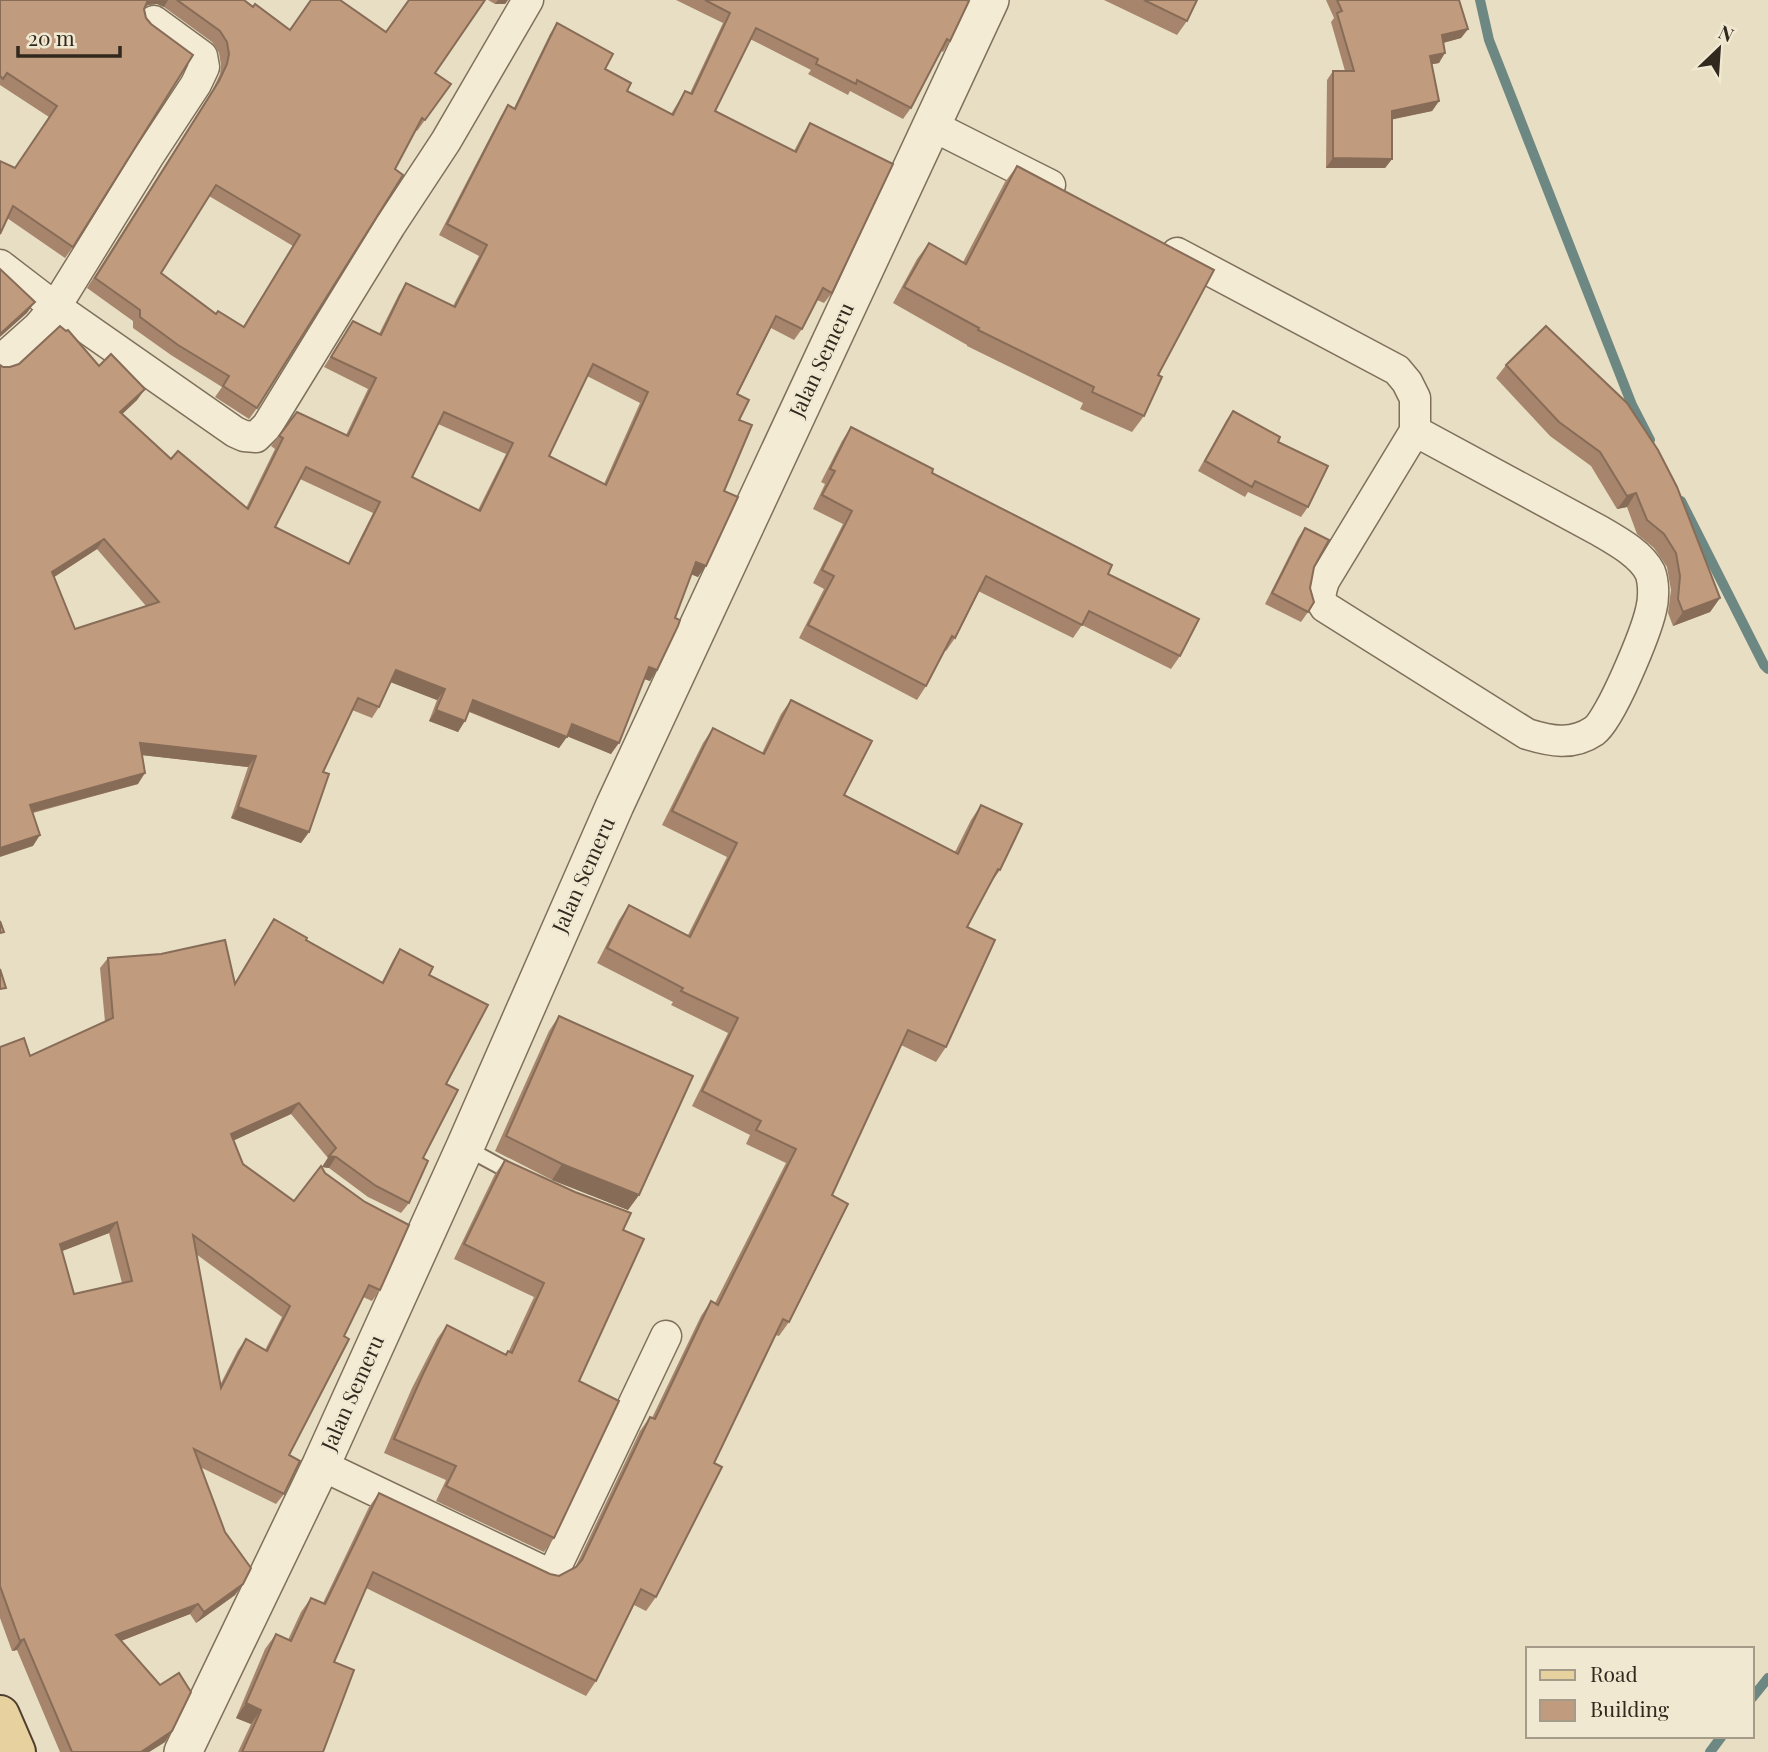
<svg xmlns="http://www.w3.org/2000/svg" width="1768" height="1752" viewBox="0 0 1768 1752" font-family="'Playfair Display',serif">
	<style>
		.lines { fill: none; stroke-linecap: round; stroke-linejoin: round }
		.stream { stroke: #6d8882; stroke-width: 10 }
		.service-casing { stroke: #7f705c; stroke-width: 18 }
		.minor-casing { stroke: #7f705c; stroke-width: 33 }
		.tertiary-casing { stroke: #7f705c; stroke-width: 40 }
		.primary-casing { stroke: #4e3e30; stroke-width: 42 }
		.service { stroke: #f4ebd5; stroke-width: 14 }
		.minor { stroke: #f4ebd5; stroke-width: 30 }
		.tertiary { stroke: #f4ebd5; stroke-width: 37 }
		.primary { stroke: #e7d29f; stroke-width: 38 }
		.wall { fill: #a6856c; fill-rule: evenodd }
		.shaded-wall { fill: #876c58 }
		.building { fill: #c19b7d; stroke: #876c58; stroke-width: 2; fill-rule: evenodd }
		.labels { text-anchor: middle; stroke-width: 5; stroke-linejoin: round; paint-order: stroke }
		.street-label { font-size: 21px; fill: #31281e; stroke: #f0e8d1 }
	</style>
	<rect width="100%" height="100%" fill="#e8dec3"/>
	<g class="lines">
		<g class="stream">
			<polyline points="1480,0 1489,40 1632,405 1650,440"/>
			<polyline points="1681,501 1764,665 1768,669"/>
			<polyline points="1752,1698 1768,1678"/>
			<polyline points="1710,1752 1722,1736"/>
		</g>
		<defs>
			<polyline id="service" points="466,1148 516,1175"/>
			<g id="minor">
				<polyline points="931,125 1050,185"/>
				<path d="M1177,253l220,117 10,12 8,16v33l-91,150c-3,10 -6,17 1,26l202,127c23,7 45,12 67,-3 17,-12 52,-99 57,-121 3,-11 3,-28 -1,-38 -9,-18 -33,-31 -50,-41l-185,-100"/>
				<polyline points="0,265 43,298 235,432 244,436 256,437 267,426 390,226 446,141 528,0"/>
				<polyline points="0,361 38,327 56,306 148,157 196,84 204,67 202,56 154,21"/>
				<polyline points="321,1465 547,1573 556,1567 666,1336"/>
			</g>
			<polyline id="tertiary" points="183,1752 321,1465 465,1147 615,805 990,0"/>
			<polyline id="primary" points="0,1715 16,1752"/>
		</defs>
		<use href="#service" class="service-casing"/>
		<use href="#minor" class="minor-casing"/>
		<use href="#tertiary" class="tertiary-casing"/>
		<use href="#primary" class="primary-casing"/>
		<use href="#service" class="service"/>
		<use href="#minor" class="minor"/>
		<use href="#tertiary" class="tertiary"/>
		<use href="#primary" class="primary"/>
	</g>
	<g class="wall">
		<path d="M0,0h244l46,30 145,43 16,11 -34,47 -1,-1 -159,278 -8,11 -34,-22 7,-10 -51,-32 -38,-27v-7l-46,-33 125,-197 8,-17 1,-9 -2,-12 -7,-11 -48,-35 -7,-3 -9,1 -3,2 -72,240 -8,11 -58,-40 8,-50 34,-51 -49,-32zM209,196l84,50 -50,81 -27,-13 -55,-41z"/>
		<polygon points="488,0 508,0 505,4 495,4"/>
		<path d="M676,0h291l-17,41 -7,11 -2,-1 -30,57 -8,11 -53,-28 -2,4 -40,-21 3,-4 -61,-31 -35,72 79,40 9,-17 7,-11 22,170 -8,10 -7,-3 -15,29 -8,11 -23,-12 -34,66 2,26 -15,71 -26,86 -7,-3 -41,107 -6,-2 -33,75 -44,-18 -8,12 -90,-36 -11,20 -29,-11 8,-21 -47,-18 -11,25 -7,11 -20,-8 -29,62 -14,60 -8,11 -70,-25 17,-51 -106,-12 -4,29 -105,29v33l-30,-479 96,-1 46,23 -8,11 -15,14 49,45 75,49 29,-59 -4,-3 8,-10 67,-1 22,-46 -44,-22 29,-46 26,13 20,-40 7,-11 47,23 26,-50 -40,-21 62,-119 7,-11 6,3 36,-74 7,-11 70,68 44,23 14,-23 5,2 33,-70zM587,376l53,27 -36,81 -55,-28zM438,424l68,30 -28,56 -66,-33zM300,479l73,34 -25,50 -73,-36zM97,549l49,57 -71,23 -21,-52z"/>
		<polygon points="1104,0 1197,0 1187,21 1177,35"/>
		<polygon points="1326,0 1459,0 1468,29 1461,38 1443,43 1439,63 1431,64 1439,101 1432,111 1392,119 1392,159 1385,168 1326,168 1327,80 1333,71 1345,71 1331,22 1334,18"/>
		<polygon points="1017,166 1158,375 1144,416 1132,432 1080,409 1083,403 967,346 967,345 893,303 917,259 929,243 963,262 1005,182"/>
		<polygon points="1546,326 1720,598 1710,612 1673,626 1668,613 1671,590 1667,567 1654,548 1637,534 1627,507 1617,509 1591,466 1550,436 1496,378 1506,365"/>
		<polygon points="1233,411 1278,442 1308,507 1301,517 1248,492 1245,497 1198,471 1226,421"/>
		<polygon points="851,427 1108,574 1180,656 1171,669 1082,625 1073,638 978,591 955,638 946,651 945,650 926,686 917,700 799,638 824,589 813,583 843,524 813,509 825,484 821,482 842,441"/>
		<polygon points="1305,528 1310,588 1308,612 1301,622 1265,604 1298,538"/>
		<polygon points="791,700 844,795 955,852 971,820 981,805 1000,870 990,884 967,927 946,1047 936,1062 901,1045 832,1195 789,1322 779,1336 775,1335 714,1463 656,1597 646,1611 634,1605 596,1681 586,1696 366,1588 334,1662 323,1752 238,1752 251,1724 236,1718 265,1649 276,1634 288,1640 301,1612 311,1598 323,1603 369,1507 379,1493 550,1574 559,1576 575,1568 640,1431 650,1417 652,1418 701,1316 711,1301 715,1303 786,1163 746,1144 750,1135 692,1106 728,1033 671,1005 673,1002 597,963 619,920 629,905 688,935 727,857 662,825 703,743 713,728 762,753 781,714"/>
		<path d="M274,919l32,21 76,42 11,-22 7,-11 29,26 17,109 -37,119 -8,10 -33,-16 -39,-29 -7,-1 6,-9 -37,-44 -57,26 9,24 137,126 -8,11 -9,-4 -19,39 -55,119 -5,39 -8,10 -76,-37 43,117 -8,11 -39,28 -6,-9 -69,27 51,90 -7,11 -16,10h-89l-43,-102 -5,1 -12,-33v-571l30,9 75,-34 -5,-54 8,-10 127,25zM109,1233l13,50 -48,11 -12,-43zM196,1254l86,63 -17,33 -19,-11 -8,11 -18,35z"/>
		<polygon points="559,1016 639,1195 628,1210 552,1180 495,1151 549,1031"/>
		<polygon points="505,1160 623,1230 579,1381 554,1538 544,1552 436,1501 446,1480 384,1453 412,1388 437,1339 447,1325 505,1354 508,1351 509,1351 534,1297 454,1259 495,1174"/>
	</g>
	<g class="shaded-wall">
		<polygon points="147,0 168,0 164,7 157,4 148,5 140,10"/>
		<polygon points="498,0 508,0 505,4 495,4"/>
		<polygon points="1468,29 1461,38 1435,45 1442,35"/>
		<polygon points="1445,53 1439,63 1423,66 1430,56"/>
		<polygon points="1439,101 1432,111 1385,121 1392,111"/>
		<polygon points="1333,158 1392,159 1385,168 1326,168"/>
		<polygon points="35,302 27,313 0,337 0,334"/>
		<polygon points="145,389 137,400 113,423 120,412"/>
		<polygon points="1636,493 1627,507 1617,509 1627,496"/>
		<polygon points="104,539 97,549 45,583 52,572"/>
		<polygon points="696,562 706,566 698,577 688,573"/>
		<polygon points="1720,598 1710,612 1673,626 1683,612"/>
		<polygon points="649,667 657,670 650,681 642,678"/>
		<polygon points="396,670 445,689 437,700 388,681"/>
		<polygon points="473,700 567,737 559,748 466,710"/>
		<polygon points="436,710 465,721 458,732 429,721"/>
		<polygon points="572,724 619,743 611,754 564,735"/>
		<polygon points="140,743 256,756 248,767 132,754"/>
		<polygon points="145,773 138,784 22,815 30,805"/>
		<polygon points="238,807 309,832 301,843 231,818"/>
		<polygon points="40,835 33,846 0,857 0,848"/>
		<polygon points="299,1103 291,1114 224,1145 231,1134"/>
		<polygon points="329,1156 336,1157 329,1168 322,1167"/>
		<polygon points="562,1164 639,1195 628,1210 552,1180"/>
		<polygon points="117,1222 109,1233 52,1255 60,1244"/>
		<polygon points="243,1584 235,1595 196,1623 204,1612"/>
		<polygon points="198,1604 190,1614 108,1646 116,1635"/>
		<polygon points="24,1639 17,1650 12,1651 20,1641"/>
		<polygon points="246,1703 261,1710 251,1724 236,1718"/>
		<polygon points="172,1731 165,1742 149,1752 141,1752"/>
	</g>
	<g class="building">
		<polygon points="0,0 148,0 144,9 146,18 151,24 193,55 73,247 13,206 0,234 0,161 15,168 57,106 7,73 3,79 0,76"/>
		<path d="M177,0h67l9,7 2,-3 35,26 21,-30h29l46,32 23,-32h76l-50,73 16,11 -26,36 -3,-2 -27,51 8,6 -146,233 -34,-22 6,-10 -51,-31 -38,-28v-7l-45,-32 124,-197 8,-17 2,-10 -2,-12 -7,-11zM216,185l84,50 -56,92 -26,-16 -2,3 -55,-41z"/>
		<path d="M705,0h262l2,1 -19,40 -3,-2 -36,69 -54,-28 -1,4 -40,-20 2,-5 -62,-31 -41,83 81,41 14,-29 83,41 -61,129 -9,-5 -21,41 -26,-13 -39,78 12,6 -10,20 13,5 -28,66 14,6 -32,69 -10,-4 -21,56 5,2 -2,6 -21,44 -8,-3 -30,76 -47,-19 -5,13 -94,-37 -8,21 -29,-11 9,-21 -49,-19 -17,37 -21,-9 -35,74 6,2 -20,58 -71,-25 18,-51 -116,-13 5,30 -115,32 10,30 -40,13v-483l3,2h7l9,-3 41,-38 6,5 2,-1 31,36 12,-12 34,35 -25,23 51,47 7,-8 70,58 35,-71 -4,-2 18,-24 51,24 28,-58 -45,-21 22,-36 28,14 25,-52 49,24 32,-62 -40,-21 61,-119 7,4 42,-86 56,31 -8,15 26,14 -4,8 46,24 12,-24 7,3 38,-81zM593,364l55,28 -42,93 -57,-29zM444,412l69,31 -33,68 -68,-34zM306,467l74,35 -31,62 -74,-37zM104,539l55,63 -84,27 -23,-57z"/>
		<polygon points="1144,0 1197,0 1187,21"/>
		<polygon points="1337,0 1459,0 1468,29 1442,35 1445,53 1430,56 1439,101 1392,111 1392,159 1333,158 1333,71 1354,71 1337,13 1342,11"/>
		<polygon points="1017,166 1214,270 1158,375 1162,377 1144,416 1092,392 1094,387 978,330 979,328 904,287 929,243 966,264"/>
		<polygon points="0,269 35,302 0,334"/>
		<polygon points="1546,326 1627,403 1658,450 1677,487 1720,598 1683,612 1678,599 1680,576 1676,553 1664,534 1647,520 1636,493 1627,496 1600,452 1559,422 1506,365"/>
		<polygon points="1233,411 1280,437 1278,442 1328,466 1308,507 1255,481 1252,487 1205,461"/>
		<polygon points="851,427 933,469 932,473 1112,565 1108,574 1199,619 1180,656 1089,611 1082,625 986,576 955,638 952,636 926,686 808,625 834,576 822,570 852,511 822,495 835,471 830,469"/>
		<polygon points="1305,528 1329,540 1314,567 1310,588 1314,602 1308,612 1272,593"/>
		<polygon points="791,700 872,741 844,795 958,854 981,805 1022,824 1000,870 998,869 967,927 995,940 946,1047 908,1030 832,1195 848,1204 789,1322 783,1319 714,1463 722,1467 656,1597 641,1589 596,1681 373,1572 334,1662 354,1670 323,1752 242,1752 261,1710 246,1703 276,1634 291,1641 311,1598 325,1604 379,1493 550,1574 559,1576 576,1567 582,1560 650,1417 655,1419 711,1301 718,1305 796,1149 756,1130 761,1121 702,1091 738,1018 681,991 683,988 607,948 629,905 690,937 737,843 672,811 713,728 764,754"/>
		<path d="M274,919l33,19 -1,2 77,43 17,-34 33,18 -4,8 59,30 -42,79 12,6 -35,68 5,3 -19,42 -33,-17 -40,-29 -7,-1 7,-8 -37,-45 -68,31 12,30 51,37 27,-35 4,7 40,29 44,23 -29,65 -11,-5 -25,51 5,3 -60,116 11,6 -16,33 -90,-45 31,83 26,36 -8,16 -39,28 -6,-8 -82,31 44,50 19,-12 12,19 -19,39 -31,21h-69l-48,-113 -4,2 -20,-55v-539l24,-9 6,18 83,-38 -5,-60 53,-4 64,-14 10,44zM117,1222l15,59 -58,13 -14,-50zM193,1235l97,71 -23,45 -21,-12 -25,49z"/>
		<polygon points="0,921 4,932 0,933"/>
		<polygon points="0,969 6,988 0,989"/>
		<polygon points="559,1016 693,1076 639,1195 562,1164 506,1136"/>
		<polygon points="505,1160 575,1192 631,1213 623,1230 644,1239 579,1381 619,1401 554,1538 446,1486 456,1466 394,1439 423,1374 447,1325 506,1355 508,1351 512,1353 544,1283 464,1244"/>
	</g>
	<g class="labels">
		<g class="street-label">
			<text transform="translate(822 360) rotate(-65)" y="7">Jalan Semeru</text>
			<text transform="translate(584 875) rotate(-66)" y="7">Jalan Semeru</text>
			<text transform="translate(353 1393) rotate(-66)" y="7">Jalan Semeru</text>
		</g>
	</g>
	<rect x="1526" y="1647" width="228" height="91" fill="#f0e8d1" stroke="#a49b89" stroke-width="2"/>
	<rect x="1540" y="1670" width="35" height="10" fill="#e7d29f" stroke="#a49b89" stroke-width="2"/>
	<text x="1590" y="1682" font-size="21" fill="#31281e">Road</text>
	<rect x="1540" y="1700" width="35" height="21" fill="#c19b7d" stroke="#a49b89" stroke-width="2"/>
	<text x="1590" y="1717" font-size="21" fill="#31281e">Building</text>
	<g transform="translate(1719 49) rotate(25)" stroke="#f0e8d1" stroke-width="5" paint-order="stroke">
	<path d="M0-5L12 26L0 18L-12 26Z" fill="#31281e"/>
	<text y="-10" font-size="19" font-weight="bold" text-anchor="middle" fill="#31281e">N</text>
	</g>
	<path d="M18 46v10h102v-10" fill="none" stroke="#31281e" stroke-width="3.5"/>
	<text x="28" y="46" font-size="21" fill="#31281e" stroke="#f0e8d1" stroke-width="5" paint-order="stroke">20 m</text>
</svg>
